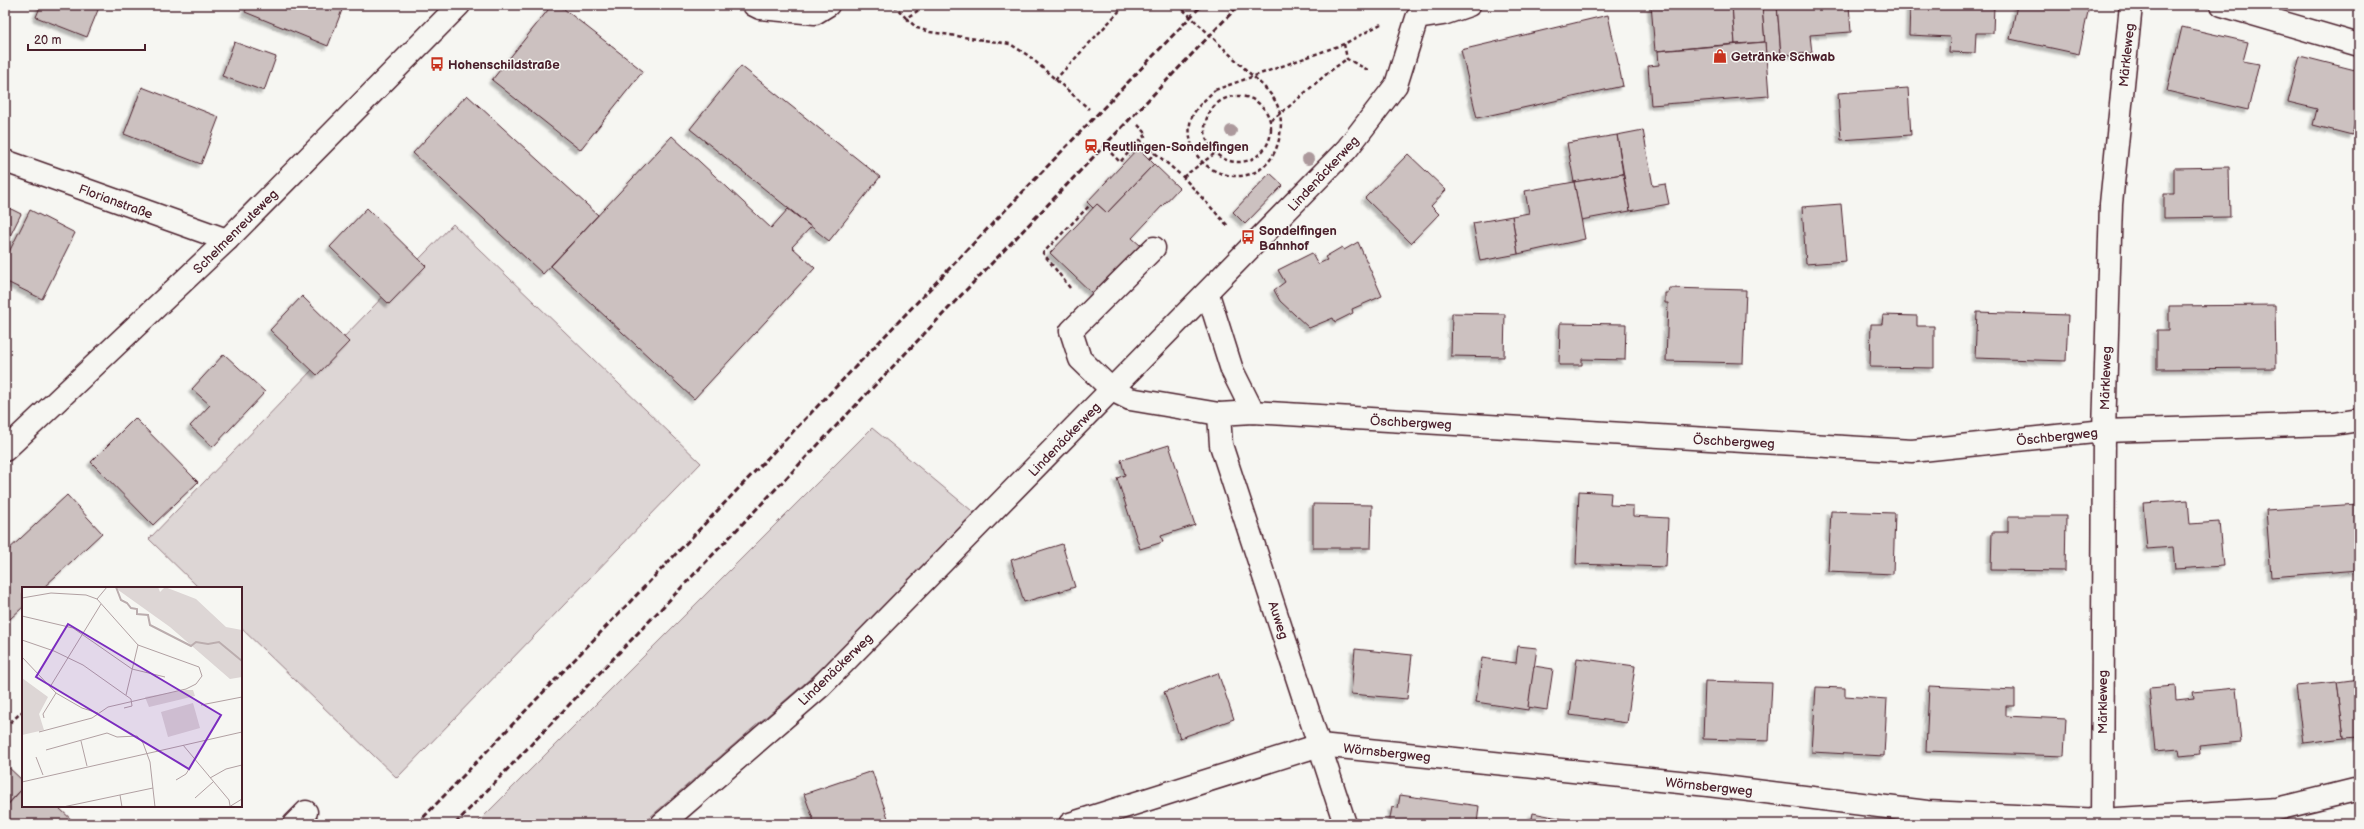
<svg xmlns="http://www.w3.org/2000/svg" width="2364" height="829" viewBox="0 0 2364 829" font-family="'Balsamiq Sans',sans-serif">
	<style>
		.green { fill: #ddd6d5; stroke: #947a80 }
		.building { fill: #ccc1c0; stroke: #4a1f2b; filter: url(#shadow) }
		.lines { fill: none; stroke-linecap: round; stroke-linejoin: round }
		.lane-casing { stroke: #4a1f2b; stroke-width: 25 }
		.street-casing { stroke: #4a1f2b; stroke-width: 25 }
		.path { stroke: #4a1f2b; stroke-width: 2.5; stroke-dasharray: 4 3; stroke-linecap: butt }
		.lane { stroke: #f6f6f2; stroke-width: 22 }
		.street { stroke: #f6f6f2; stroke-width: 22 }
		.rail { stroke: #4a1f2b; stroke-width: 3; stroke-dasharray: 6 3; stroke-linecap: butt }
		.path-bridge { stroke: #4a1f2b; stroke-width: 2.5; stroke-dasharray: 4 3; stroke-linecap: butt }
		.tree { fill: #ac999c }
		.labels { text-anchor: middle; stroke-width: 3; stroke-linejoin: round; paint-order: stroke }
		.street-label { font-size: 13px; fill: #4a1f2b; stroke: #f6f6f2 }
		.poi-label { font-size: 13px; font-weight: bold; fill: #4a1f2b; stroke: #f6f6f2; text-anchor: start }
		.inset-river { fill: none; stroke: #bbadae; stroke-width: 2 }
		.inset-road { fill: none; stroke: #b1a0a2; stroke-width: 1 }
		.view { fill: #7b2cbf; fill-opacity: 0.15; stroke: #7b2cbf; stroke-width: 2 }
		.inset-edge { fill: none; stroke: #4a1f2b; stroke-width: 2 }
	</style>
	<defs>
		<filter id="shadow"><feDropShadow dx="-3.5" dy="3.5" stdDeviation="1" flood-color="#0004"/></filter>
	</defs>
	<rect width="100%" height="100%" fill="#f6f6f2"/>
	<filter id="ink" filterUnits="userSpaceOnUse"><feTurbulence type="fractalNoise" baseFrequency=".025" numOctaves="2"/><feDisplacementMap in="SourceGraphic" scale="8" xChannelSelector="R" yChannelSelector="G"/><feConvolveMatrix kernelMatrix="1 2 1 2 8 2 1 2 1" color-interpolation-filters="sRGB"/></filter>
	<g filter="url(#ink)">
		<g class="green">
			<polygon points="453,224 701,463 397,778 241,628 241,588 199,588 149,539"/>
			<polygon points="872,428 983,520 812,677 642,824 476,824"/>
		</g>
		<g class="building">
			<polygon points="41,5 100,5 87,37 36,17"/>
			<polygon points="248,5 344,5 328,46 245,12"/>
			<polygon points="552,5 559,5 643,71 580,150 492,80"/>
			<polygon points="1651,5 1732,5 1735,44 1655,51"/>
			<polygon points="1732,5 1762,5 1765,42 1735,44"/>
			<polygon points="1762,5 1777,5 1781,55 1766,56"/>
			<polygon points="1777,5 1849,5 1851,32 1810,35 1812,53 1781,55"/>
			<polygon points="1910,5 1994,5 1993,33 1976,33 1975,53 1949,52 1950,37 1909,35"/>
			<polygon points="2017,5 2078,5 2089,7 2079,54 2010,39"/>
			<polygon points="1608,15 1623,86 1477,118 1461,50"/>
			<polygon points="2182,27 2248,42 2243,61 2259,64 2248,110 2167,91"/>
			<polygon points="234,42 276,57 264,91 222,76"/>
			<polygon points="1765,42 1769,96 1651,105 1648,66 1659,65 1658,51"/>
			<polygon points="2300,56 2359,71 2359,107 2352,135 2313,125 2317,109 2288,102"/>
			<polygon points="741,66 880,177 829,241 690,129"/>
			<polygon points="142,87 219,117 201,164 124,134"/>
			<polygon points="1908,88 1911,135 1841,140 1838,93"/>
			<polygon points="467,95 598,215 543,274 413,153"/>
			<polygon points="1643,130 1653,186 1665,184 1669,204 1630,211 1617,135"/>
			<polygon points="1617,135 1623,174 1574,182 1567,143"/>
			<polygon points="672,136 771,228 788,209 811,227 792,247 815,268 694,399 551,266"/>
			<polygon points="1138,148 1154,164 1107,213 1097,204 1093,208 1087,202"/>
			<polygon points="1408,154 1446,190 1431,206 1439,214 1411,243 1365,198"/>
			<polygon points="1154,164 1179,188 1132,238 1140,245 1093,294 1050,253 1097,204 1107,213"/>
			<polygon points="2229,167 2230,217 2164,218 2164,194 2174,194 2174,168"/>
			<polygon points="1270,173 1283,185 1245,224 1233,212"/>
			<polygon points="1623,174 1630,211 1581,220 1574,182"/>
			<polygon points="1574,182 1585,239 1518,254 1512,216 1529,213 1525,191"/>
			<polygon points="1841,204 1846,261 1806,264 1802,207"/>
			<polygon points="5,206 21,214 5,246"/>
			<polygon points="367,208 426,266 389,304 330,247"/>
			<polygon points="30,210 75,233 42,299 5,281 5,260"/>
			<polygon points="1512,216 1518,254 1480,261 1473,223"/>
			<polygon points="1358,242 1382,296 1352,309 1353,313 1335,322 1333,318 1309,328 1280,301 1274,290 1285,282 1278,270 1312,253 1318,264 1327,260 1325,257 1342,247 1344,250"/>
			<polygon points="1669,288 1746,290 1743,363 1666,361 1668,303 1665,303 1665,293 1668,293"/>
			<polygon points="302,296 349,342 317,375 270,330"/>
			<polygon points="2275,305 2276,368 2157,369 2157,330 2169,330 2169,306"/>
			<polygon points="1977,312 2068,315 2066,361 1975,358"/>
			<polygon points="1452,313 1505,314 1504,357 1451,356"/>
			<polygon points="1883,315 1917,316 1917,326 1934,326 1934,368 1870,367 1871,324 1882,324"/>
			<polygon points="1560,323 1626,324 1625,360 1582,359 1582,365 1559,365"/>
			<polygon points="224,354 265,392 213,447 190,426 210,405 192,389"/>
			<polygon points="135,418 198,482 153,525 91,462"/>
			<polygon points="1169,445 1195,525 1161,536 1163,542 1140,549 1117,478 1125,475 1121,460"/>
			<polygon points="1579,491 1611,493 1610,505 1633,506 1633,516 1668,518 1666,567 1576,564"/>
			<polygon points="67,495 102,533 43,588 23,588 23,607 10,619 5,614 5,553"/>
			<polygon points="2188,500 2190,524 2219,522 2223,566 2175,569 2173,547 2147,549 2143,503"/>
			<polygon points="1313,504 1372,505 1371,548 1313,548"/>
			<polygon points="2359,504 2359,570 2271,577 2266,510"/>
			<polygon points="1831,511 1895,513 1893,574 1828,571"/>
			<polygon points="2008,516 2066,516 2065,571 1991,570 1992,532 2008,532"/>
			<polygon points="1062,544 1075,587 1024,602 1011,560"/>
			<polygon points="1518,646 1537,648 1528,710 1476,702 1482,658 1516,663"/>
			<polygon points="1355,649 1412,655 1407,699 1351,694"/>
			<polygon points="1577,658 1635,666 1627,723 1570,715"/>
			<polygon points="1534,666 1553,669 1547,710 1528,707"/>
			<polygon points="1218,673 1234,719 1180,738 1164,692"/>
			<polygon points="2359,679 2359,737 2344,738 2337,682"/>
			<polygon points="1705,681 1772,683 1769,741 1703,739"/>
			<polygon points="2337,682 2344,738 2303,743 2296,686"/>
			<polygon points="1929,686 2015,690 2015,706 2006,706 2006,716 2066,719 2064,756 1926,751"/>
			<polygon points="2175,686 2176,700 2194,698 2193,692 2236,688 2241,742 2199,746 2200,754 2180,756 2179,749 2155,751 2149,688"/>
			<polygon points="1816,687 1845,688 1845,696 1887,699 1884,756 1812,752"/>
			<polygon points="5,764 23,781 23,788 5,807"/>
			<polygon points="872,771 890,824 815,824 804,794"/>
			<polygon points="23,788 23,806 57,806 76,824 5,824 5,808"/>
			<polygon points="1400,795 1479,806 1477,824 1389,824 1392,807 1398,808"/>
			<polygon points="1533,813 1590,824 1531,824"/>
			<polygon points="1280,818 1282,824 1263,824"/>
		</g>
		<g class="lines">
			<defs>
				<polyline id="lane" points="1112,390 1080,359 1071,331 1154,248"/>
				<g id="street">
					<polyline points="754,5 760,8 815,13 828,5"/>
					<polyline points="2222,5 2359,45"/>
					<polyline points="5,161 227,240"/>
					<polyline points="1208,294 1232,370 1253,412"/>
					<polyline points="1112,390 1130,399 1219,414 1253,412 1912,451 2104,431 2334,424 2359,420"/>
					<polyline points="1219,414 1221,445 1345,824"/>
					<polyline points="5,450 227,240 459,5"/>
					<polyline points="294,824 306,812"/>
					<polyline points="662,824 821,686 1347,149 1396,85 1417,18 1443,14 1469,5"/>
					<polyline points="1070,824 1320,745 1708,785 1927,812 2102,820 2277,809 2359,789"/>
					<polyline points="2102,824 2104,431 2111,204 2131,5"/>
				</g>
			</defs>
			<use href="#lane" class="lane-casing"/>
			<use href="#street" class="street-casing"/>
			<g class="path">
				<polyline points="894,5 906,18 927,5"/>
				<polyline points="906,18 917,28 930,32 1010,44 1029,56 1089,109"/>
				<polyline points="1344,44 1347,59 1368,70"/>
				<polyline points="1055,80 1125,5"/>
				<polyline points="1215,90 1344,44 1381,24"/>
				<circle cx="1238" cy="129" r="33"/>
				<path d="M1271,120c27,-18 48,-43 76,-61"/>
				<polyline points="1138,125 1147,134 1140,140 1183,177 1228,226"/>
				<polyline points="1111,153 1120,162 1140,140"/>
				<polyline points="1149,159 1155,153"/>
				<polyline points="1183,177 1214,154"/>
				<polyline points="1070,288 1043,253 1090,205"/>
				<polyline points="5,727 23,711"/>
			</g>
			<use href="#lane" class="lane"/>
			<use href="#street" class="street"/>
			<g class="rail">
				<polyline points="417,824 1202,5"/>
				<polyline points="455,824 1239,5"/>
			</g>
			<path class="path-bridge" d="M1178,5c22,20 43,41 64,61 12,12 30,25 36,41 5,14 3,29 -2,42 -20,49 -93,26 -86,-25 2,-14 15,-24 25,-34"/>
		</g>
		<g class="tree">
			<circle cx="1231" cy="131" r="6"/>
			<circle cx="1308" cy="159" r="6"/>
		</g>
	</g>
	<defs>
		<symbol id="shop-bare" viewBox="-9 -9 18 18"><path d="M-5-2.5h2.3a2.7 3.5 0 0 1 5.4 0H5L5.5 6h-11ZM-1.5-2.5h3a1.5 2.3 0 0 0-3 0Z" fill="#c8321e" stroke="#f6f6f2" stroke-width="2.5" paint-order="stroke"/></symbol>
		<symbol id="bus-bare" viewBox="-9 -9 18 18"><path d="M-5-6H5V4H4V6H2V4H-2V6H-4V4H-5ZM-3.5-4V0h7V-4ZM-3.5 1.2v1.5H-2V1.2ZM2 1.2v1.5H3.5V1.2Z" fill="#c8321e" stroke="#f6f6f2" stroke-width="2.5" paint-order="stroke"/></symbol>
		<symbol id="station-bare" viewBox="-9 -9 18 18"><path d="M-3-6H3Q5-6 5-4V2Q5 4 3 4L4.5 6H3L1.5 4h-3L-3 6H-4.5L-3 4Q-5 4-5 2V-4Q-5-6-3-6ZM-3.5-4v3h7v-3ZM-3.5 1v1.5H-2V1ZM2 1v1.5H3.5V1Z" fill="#c8321e" stroke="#f6f6f2" stroke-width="2.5" paint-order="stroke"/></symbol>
	</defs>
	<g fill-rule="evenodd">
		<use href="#shop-bare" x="1710" y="46" width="20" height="20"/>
		<use href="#bus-bare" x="427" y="54" width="20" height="20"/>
		<use href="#station-bare" x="1081" y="136" width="20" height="20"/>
		<use href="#bus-bare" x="1238" y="227" width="20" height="20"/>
	</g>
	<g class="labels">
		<g class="street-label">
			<text transform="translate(2126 55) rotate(-84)" y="5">Märkleweg</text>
			<text transform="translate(1323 173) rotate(-47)" y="5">Lindenäckerweg</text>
			<text transform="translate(116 201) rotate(20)" y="5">Florianstraße</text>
			<text transform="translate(235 231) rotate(-45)" y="5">Schelmenreuteweg</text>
			<text transform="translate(2105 378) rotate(-88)" y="5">Märkleweg</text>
			<text transform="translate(1411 422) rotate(3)" y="5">Öschbergweg</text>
			<text transform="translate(2057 436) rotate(-6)" y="5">Öschbergweg</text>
			<text transform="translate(1064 439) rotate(-46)" y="5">Lindenäckerweg</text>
			<text transform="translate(1734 441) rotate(3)" y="5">Öschbergweg</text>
			<text transform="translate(1279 620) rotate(72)" y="5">Auweg</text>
			<text transform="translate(835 669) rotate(-44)" y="5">Lindenäckerweg</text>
			<text transform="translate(2102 702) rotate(-90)" y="5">Märkleweg</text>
			<text transform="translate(1387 752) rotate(6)" y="5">Wörnsbergweg</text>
			<text transform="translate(1709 786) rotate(6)" y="5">Wörnsbergweg</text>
		</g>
		<g class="poi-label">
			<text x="1731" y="61">Getränke Schwab</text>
			<text x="448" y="69">Hohenschildstraße</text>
			<text x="1102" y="151">Reutlingen-Sondelfingen</text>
			<text x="1259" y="235">Sondelfingen<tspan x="1259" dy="15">Bahnhof</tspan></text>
		</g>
	</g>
	<g transform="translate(22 587)">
		<rect width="220" height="220" fill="#f6f6f2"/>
		<path d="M92,0h44l2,5 5,-5 31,12 30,28 16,3v47l-12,2 -60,-52zM0,91l26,19 -9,17 5,16 -22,5zM164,103h7l2,6 -46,11 -4,-10zM171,116l7,25 -32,9 -7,-25z" fill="#ddd6d5"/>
		<path class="inset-river" d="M94,0l5,13 6,3 4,5 6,1v5l11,1 2,10 41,21 5,-4 12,2 11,-2 23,19"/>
		<path class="inset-road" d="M0,11l29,-5 35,2 11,4 41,46 61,22 3,9 -6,8 -10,5 -78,18 -16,11 -53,14M75,12l10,-12M0,29l51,12 59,41 33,8M0,53l32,11 29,14 48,34 1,7 -8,2M0,70l34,36 26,15 16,5M28,100l51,-83M104,108l12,-50M179,118l41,-8M22,131l-1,-4 13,-21M59,154l6,25M161,158l46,55 1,6M24,163l61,-17 10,4 20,-1 6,7 7,19 5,45M14,170l7,18M188,191l16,-9 16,-4M154,193l10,-6 9,-15M0,195l220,-50M98,208l2,12M173,211l18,-16M41,220l90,-19M207,220l13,-8"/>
		<path class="view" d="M46,37l153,91 -32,54 -153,-92z"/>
		<rect width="220" height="220" class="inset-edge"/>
	</g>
	<rect width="2364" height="829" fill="none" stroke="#f6f6f2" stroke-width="20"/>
	<rect x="10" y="10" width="2344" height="809" fill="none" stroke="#4a1f2b" stroke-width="1.5" filter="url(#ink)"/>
	<path d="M28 44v6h117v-6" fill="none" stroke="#4a1f2b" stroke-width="2"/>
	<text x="34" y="44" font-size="12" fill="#4a1f2b" stroke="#f6f6f2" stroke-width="3" paint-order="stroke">20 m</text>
</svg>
